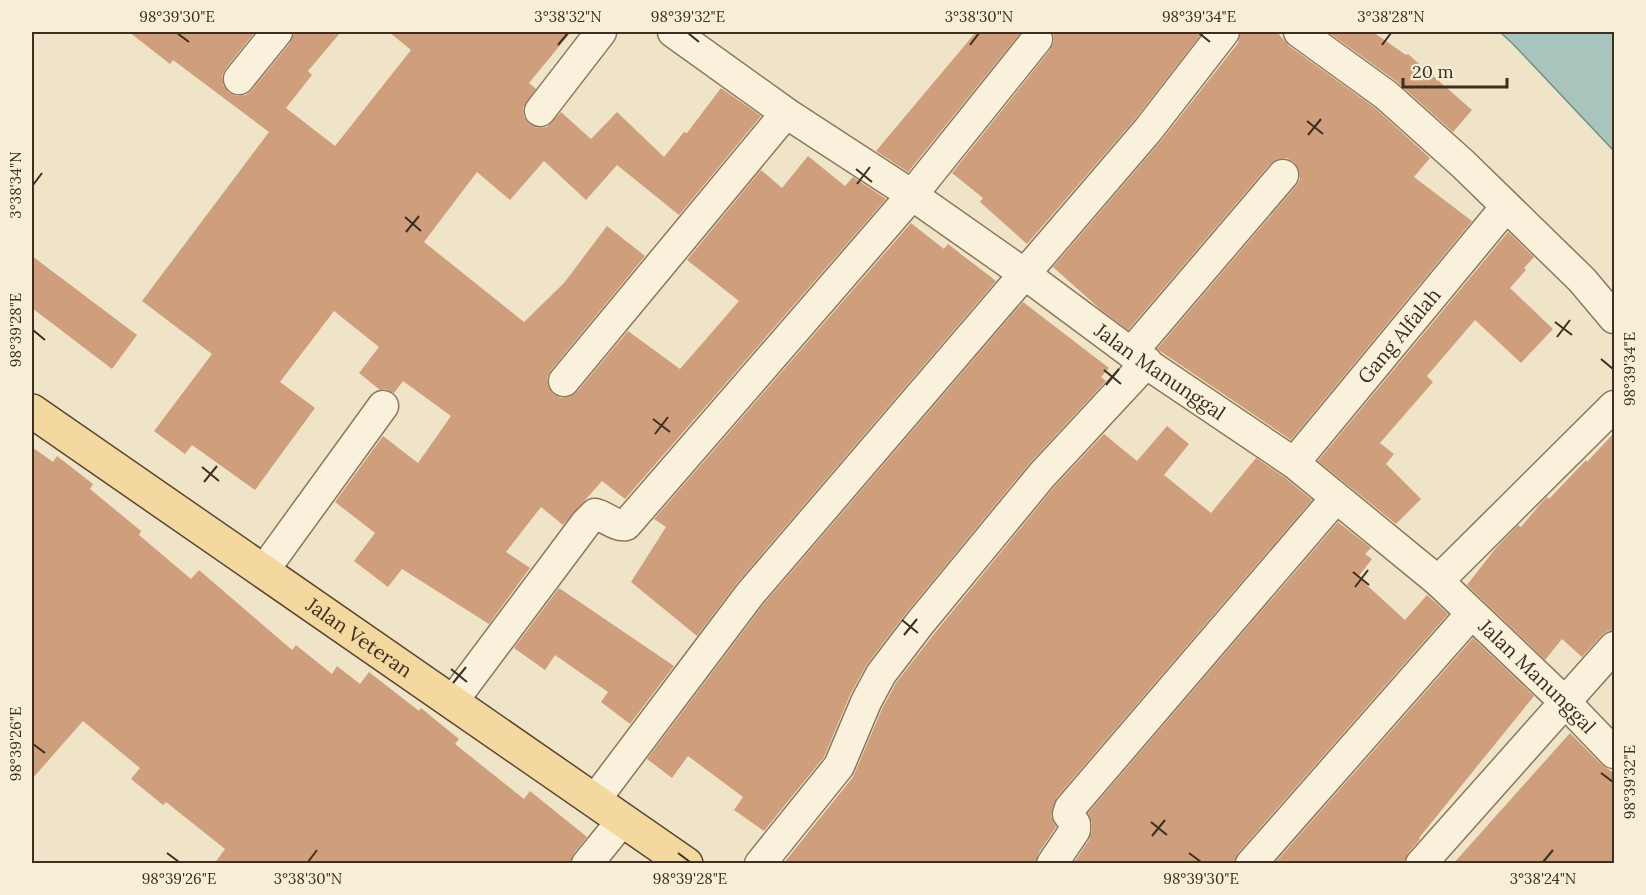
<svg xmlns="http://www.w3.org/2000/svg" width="1646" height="895" viewBox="0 0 1646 895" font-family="Lora,serif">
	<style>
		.water { fill: #a9c4bc; stroke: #6f938a; stroke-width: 1.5 }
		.building { fill: #cf9f7d }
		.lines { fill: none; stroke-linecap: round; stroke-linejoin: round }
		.minor-casing { stroke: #8d765c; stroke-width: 33 }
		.primary-casing { stroke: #5b4430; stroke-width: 36 }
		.minor { stroke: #faf1dc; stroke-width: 30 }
		.primary { stroke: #f3d9a0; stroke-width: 33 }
		.ticks { fill: none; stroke: #3d2e20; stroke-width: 2 }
		.labels { text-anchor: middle; stroke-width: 5; stroke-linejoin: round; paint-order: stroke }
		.street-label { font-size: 20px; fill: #3d2e20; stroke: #f7eed8 }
		.neatline { fill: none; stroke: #3d2e20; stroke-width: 2 }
		.ticks-label { font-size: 15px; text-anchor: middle; fill: #3d2e20 }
	</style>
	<rect width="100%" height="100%" fill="#f0e4c8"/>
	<polygon class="water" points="1500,32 1614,32 1614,151 1513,44"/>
	<g class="building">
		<polygon points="129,32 255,32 226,68 222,76 223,85 228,92 237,96 246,95 252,90 290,43 294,32 341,32 308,71 312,75 286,108 335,146 411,50 389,32 571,32 529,83 536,89 523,108 524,117 529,124 537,128 547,127 561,112 591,139 617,112 664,157 684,132 687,133 721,88 761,116 679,215 617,165 586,200 544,161 510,200 477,172 424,242 524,322 564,283 607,226 645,256 551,370 547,378 548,386 553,394 561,398 569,397 577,392 628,331 680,369 739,301 687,260 761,170 782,188 808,156 845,186 853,177 886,199 625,499 602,481 563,525 541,507 506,552 530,568 489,624 402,569 388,587 354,561 375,533 335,502 383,436 418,463 451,416 403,381 394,393 385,389 380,390 359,373 379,347 334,311 280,382 315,408 255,490 192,445 185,454 154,431 212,354 142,301 269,132 173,60 170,64"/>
		<polygon points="976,32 1021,32 908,172 876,151"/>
		<polygon points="1053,32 1203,32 1135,119 1027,244 980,202 983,198 952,173 1050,50 1054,41"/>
		<polygon points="1241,32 1277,32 1289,46 1375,108 1430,158 1414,177 1472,221 1291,440 1157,349 1296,186 1300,179 1299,170 1294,162 1287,158 1278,159 1270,164 1128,330 1100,309 1053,267 1161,141 1238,43"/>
		<polygon points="1328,32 1373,32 1406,55 1408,54 1472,110 1453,132 1396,81"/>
		<polygon points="911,223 944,249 948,244 996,281 737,583 697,636 631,582 666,527 654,519"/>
		<polygon points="1508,232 1534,257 1524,268 1526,270 1510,288 1553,329 1521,363 1475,320 1427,376 1433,382 1380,443 1394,454 1386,464 1421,499 1396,524 1318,461"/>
		<polygon points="32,256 137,335 112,369 32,308"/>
		<polygon points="1023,302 1109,368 1101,377 1106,381 1029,464 907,612 867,664 850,695 824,757 764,831 734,810 743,797 688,756 672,778 647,759 763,605"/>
		<polygon points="1167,426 1189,444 1164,475 1211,513 1256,458 1284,477 1312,500 1057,797 1052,809 1051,816 1056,827 1038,854 1035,864 783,864 853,777 882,709 896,683 934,634 1055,486 1104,434 1137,461"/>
		<polygon points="1614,433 1614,630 1608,631 1602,635 1582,657 1562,639 1545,660 1467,585 1495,549 1518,525 1521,527 1541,503 1547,497 1549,499 1586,460 1587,462"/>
		<polygon points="32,447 53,462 57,456 93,484 90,489 141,531 139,535 191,579 199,570 292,650 296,645 332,674 337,666 360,684 369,672 419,711 421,708 459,739 455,744 524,799 530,791 587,837 574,853 570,864 214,864 225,849 166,802 163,805 131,779 140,768 83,721 32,779"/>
		<polygon points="1338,522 1371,548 1365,554 1372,559 1358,577 1405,620 1427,595 1448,614 1238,853 1234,864 1073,864 1089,840 1092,831 1092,823 1088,813"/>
		<polygon points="559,588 674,666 630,724 601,702 608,692 555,655 545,670 514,648"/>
		<polygon points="1473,638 1534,696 1419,838 1420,839 1408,853 1404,864 1274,864"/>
		<polygon points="1570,733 1602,765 1614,773 1614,864 1453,864"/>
	</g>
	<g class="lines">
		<defs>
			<g id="minor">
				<path id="s1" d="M673,32l113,81 126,82 114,80 105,78 163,110 144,118 127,121 49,51"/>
				<polyline points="1299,32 1386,95 1463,164 1582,280 1614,318"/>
				<polyline points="239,79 277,32"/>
				<polyline points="540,111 601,32"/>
				<polyline points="1131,353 1283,175"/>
				<polyline points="564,381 786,113"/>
				<path id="s2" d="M1294,463l211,-255"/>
				<polyline points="264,570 383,406"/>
				<polyline points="1438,581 1614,406"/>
				<path d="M452,702l134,-179 9,-9c10,2 21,13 31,11l286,-330 125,-156"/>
				<polyline points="594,801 750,594 1148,130 1224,32"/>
				<polyline points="587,864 622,821"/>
				<polyline points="760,864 839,766 866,702 881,674 920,623 1042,475 1147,362"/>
				<polyline points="1052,864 1075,830 1075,824 1068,814 1070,808 1336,498"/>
				<polyline points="1251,864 1471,614"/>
				<polyline points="1421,864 1614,647"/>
			</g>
			<g id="primary">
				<path id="s3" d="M32,411l654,453"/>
			</g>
		</defs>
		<use href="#minor" class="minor-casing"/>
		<use href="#primary" class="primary-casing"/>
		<use href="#minor" class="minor"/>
		<use href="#primary" class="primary"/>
	</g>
	<path class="ticks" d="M177,33l12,9M688,33l11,9M1199,33l11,9M558,45l10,-12M970,45l9,-12M1382,45l9,-12M1307,121l16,13M1308,135l13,-16M856,169l16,13M857,184l13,-17M33,185l9,-12M405,217l16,14M406,232l13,-16M1555,322l17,13M33,330l12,10M1557,337l13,-17M1601,359l12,10M1104,370l17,14M1106,385l13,-16M653,419l17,13M655,434l13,-17M202,467l17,14M204,482l13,-16M1353,572l16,13M1355,587l13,-17M902,620l16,13M904,635l13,-16M451,669l16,13M453,683l13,-16M33,744l12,9M1601,773l12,9M1151,822l16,13M1152,836l13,-16M167,853l12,9M678,853l12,9M1189,853l12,9M308,862l9,-12M1543,862l10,-12"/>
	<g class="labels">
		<g class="street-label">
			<text dy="7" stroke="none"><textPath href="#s2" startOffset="165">Gang Alfalah</textPath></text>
			<text dy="7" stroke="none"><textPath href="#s1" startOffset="594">Jalan Manunggal</textPath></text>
			<text dy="7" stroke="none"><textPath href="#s3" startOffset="398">Jalan Veteran</textPath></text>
			<text dy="7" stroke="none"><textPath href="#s1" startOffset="1080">Jalan Manunggal</textPath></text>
		</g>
	</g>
	<rect width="1646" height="895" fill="none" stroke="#f7eed8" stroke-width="66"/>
	<path d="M1403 78v9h104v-9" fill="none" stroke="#3d2e20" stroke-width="3"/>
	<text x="1412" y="78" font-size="18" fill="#3d2e20" stroke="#f7eed8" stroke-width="4.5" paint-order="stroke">20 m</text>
	<rect x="33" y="33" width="1580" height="829" class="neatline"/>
	<g class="ticks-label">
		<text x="177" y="22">98°39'30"E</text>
		<text x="568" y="22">3°38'32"N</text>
		<text x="688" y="22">98°39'32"E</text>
		<text x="979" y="22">3°38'30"N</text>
		<text x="1199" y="22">98°39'34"E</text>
		<text x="1391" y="22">3°38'28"N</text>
		<text transform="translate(16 185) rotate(-90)" y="5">3°38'34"N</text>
		<text transform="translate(16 330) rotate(-90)" y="5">98°39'28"E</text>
		<text transform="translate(1630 369) rotate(-90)" y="5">98°39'34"E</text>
		<text transform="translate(16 744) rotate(-90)" y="5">98°39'26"E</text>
		<text transform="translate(1630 782) rotate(-90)" y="5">98°39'32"E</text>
		<text x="179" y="884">98°39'26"E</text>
		<text x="308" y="884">3°38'30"N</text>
		<text x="690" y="884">98°39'28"E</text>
		<text x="1201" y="884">98°39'30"E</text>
		<text x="1543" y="884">3°38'24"N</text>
	</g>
</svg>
